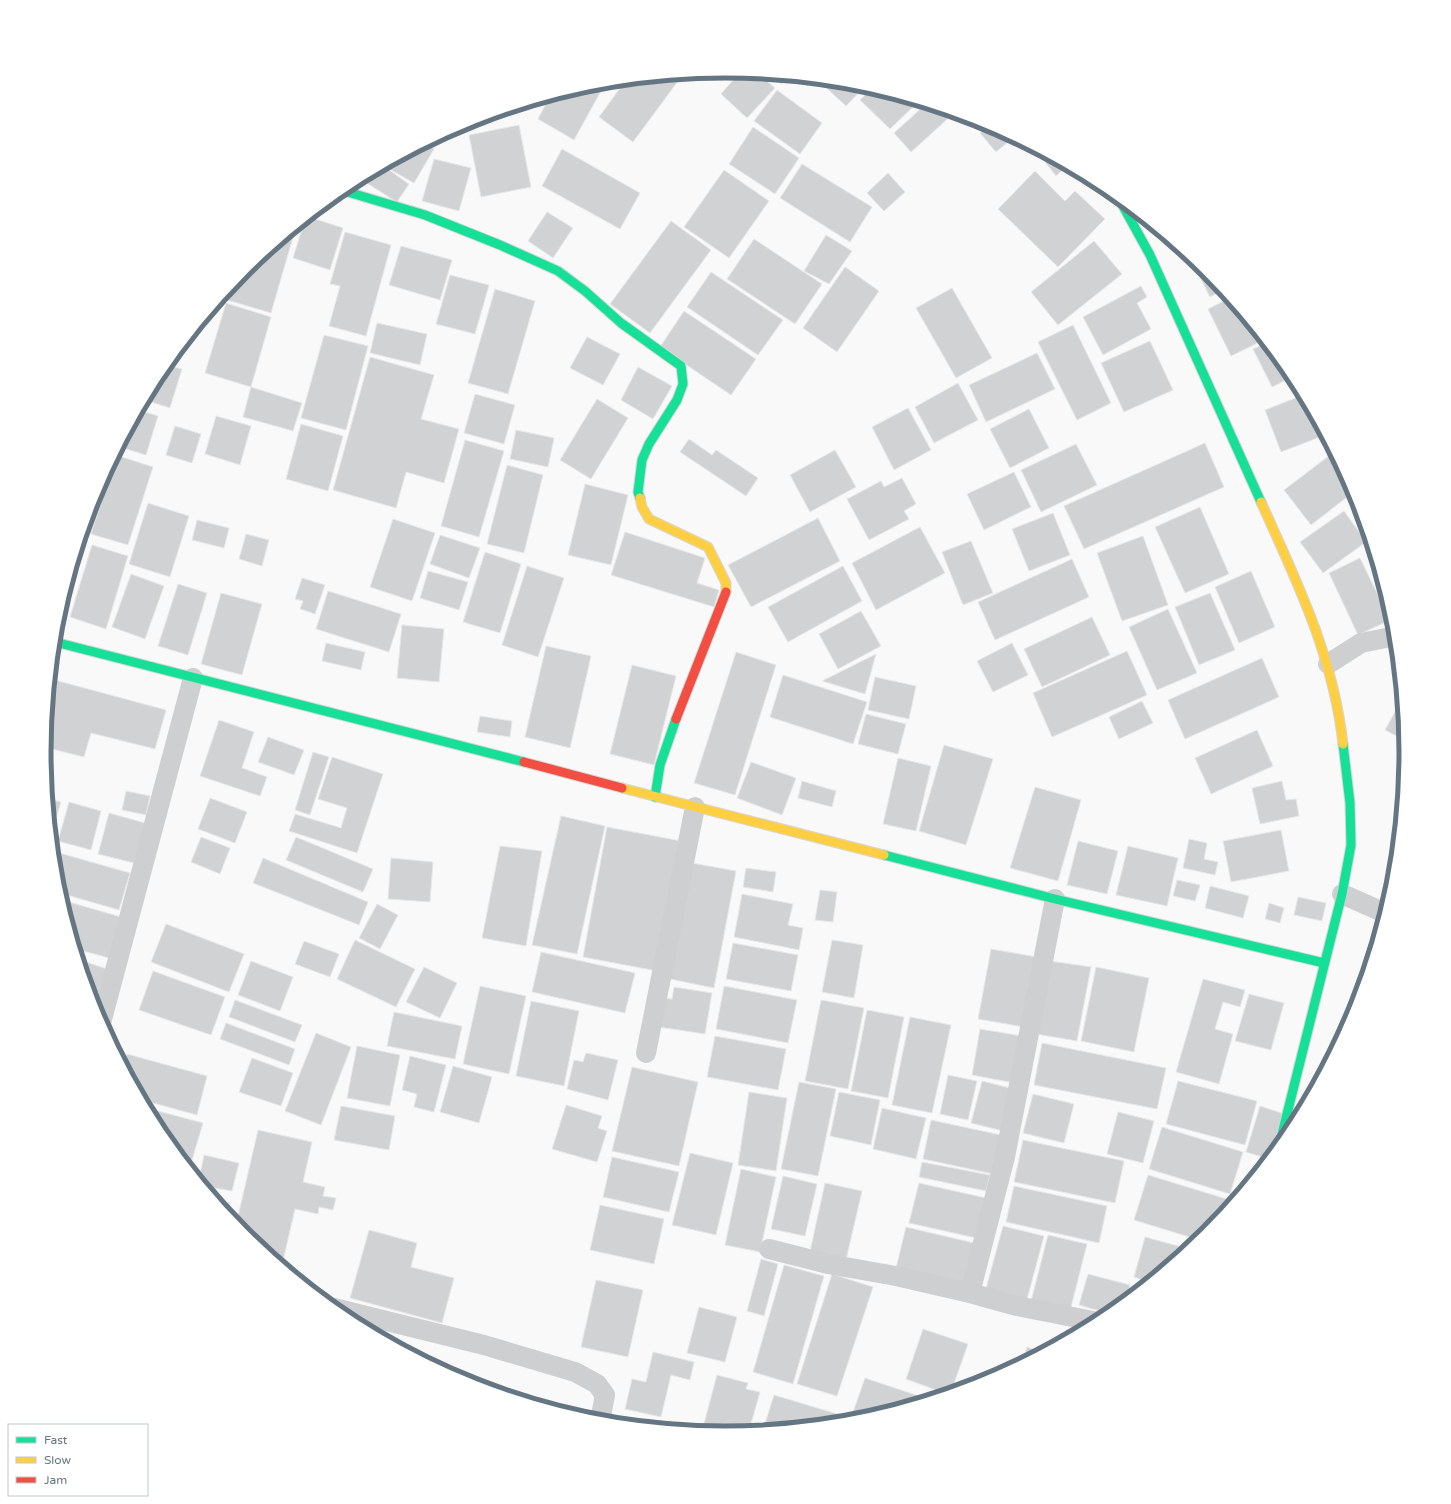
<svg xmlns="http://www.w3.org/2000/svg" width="1451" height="1504" viewBox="0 0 1451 1504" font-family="'Varela Round',sans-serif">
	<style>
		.building { fill: #d0d2d3; stroke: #e8e8e8 }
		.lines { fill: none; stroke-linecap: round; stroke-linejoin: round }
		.fast-casing { stroke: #d5d6d7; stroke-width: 11 }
		.slow-casing { stroke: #d5d6d7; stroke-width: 11 }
		.jam-casing { stroke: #d5d6d7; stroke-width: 11 }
		.street { stroke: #cecfd0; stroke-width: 20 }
		.fast { stroke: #16e098; stroke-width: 9 }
		.slow { stroke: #ffcf43; stroke-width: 9 }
		.jam { stroke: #f24e42; stroke-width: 9 }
		.rim { fill: none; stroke: #657683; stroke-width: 5 }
	</style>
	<rect width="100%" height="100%" fill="#f9f9f9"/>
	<g class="building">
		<polygon points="740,72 759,74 775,88 747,118 721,94"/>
		<polygon points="678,75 681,77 633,142 599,117 626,80"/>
		<polygon points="772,75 788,77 781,84"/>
		<polygon points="818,80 859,84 865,86 846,106"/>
		<polygon points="606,82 574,140 538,119 550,96 593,84"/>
		<polygon points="872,88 918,102 890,129 860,100"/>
		<polygon points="777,90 822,123 800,154 754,121"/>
		<polygon points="926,104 954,113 911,152 894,133"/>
		<polygon points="955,113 974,119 966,125"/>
		<polygon points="519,125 531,187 481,197 469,135"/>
		<polygon points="991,125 1014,137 996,152 980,133"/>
		<polygon points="753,127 799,158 775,194 729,164"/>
		<polygon points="425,143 434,149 414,183 384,166"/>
		<polygon points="562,149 640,193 620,229 542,186"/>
		<polygon points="1051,157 1067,166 1056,176 1045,162"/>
		<polygon points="434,159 471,168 459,211 422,201"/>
		<polygon points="802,164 872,207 850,242 780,198"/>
		<polygon points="383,166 409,184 397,202 365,182 372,172"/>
		<polygon points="724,170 769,201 729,258 684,227"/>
		<polygon points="1035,171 1065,201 1075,191 1105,219 1058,267 998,209"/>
		<polygon points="888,173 905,192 884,211 867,193"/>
		<polygon points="547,212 573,228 553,258 528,241"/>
		<polygon points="309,217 343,228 330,270 293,258 305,219"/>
		<polygon points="671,221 711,250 650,333 610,304"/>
		<polygon points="296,227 271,313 227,300 232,284 244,270"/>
		<polygon points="345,232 391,245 366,336 329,326 340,286 330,284"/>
		<polygon points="826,235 852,251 829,284 804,271"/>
		<polygon points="754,239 822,284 795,324 727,279"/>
		<polygon points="1094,241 1122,274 1058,325 1031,292"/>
		<polygon points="401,246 452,260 440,300 389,285"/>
		<polygon points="1190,257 1208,270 1224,290 1210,297"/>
		<polygon points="845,267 879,291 837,352 803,328"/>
		<polygon points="711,272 783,320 758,355 687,307"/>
		<polygon points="450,275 489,285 475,334 436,324"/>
		<polygon points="1141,286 1147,297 1137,303 1151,329 1103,355 1083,317"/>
		<polygon points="952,288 992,358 956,378 916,308"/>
		<polygon points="495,289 535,301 508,394 468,383"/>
		<polygon points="1230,298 1264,340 1231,356 1208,309"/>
		<polygon points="226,303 271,317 251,387 205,373"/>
		<polygon points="684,311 756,359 731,395 660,347"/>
		<polygon points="377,323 427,334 420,365 370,353"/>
		<polygon points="1073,325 1111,403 1077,420 1038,342"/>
		<polygon points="324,335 368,346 346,430 301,418"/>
		<polygon points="587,337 620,354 603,385 570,368"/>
		<polygon points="1150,341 1173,390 1124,412 1101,363"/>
		<polygon points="1267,343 1294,376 1272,387 1253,349"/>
		<polygon points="1037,353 1055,389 986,422 969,385"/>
		<polygon points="370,357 434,375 421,419 459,429 444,483 406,472 396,508 333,490"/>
		<polygon points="166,365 182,369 170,408 145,400 159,373"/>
		<polygon points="638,367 672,386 653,419 621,400"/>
		<polygon points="958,383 978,420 934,443 915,407"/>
		<polygon points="251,387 302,403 293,431 243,417"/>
		<polygon points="475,394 515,405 504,444 464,433"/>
		<polygon points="1303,395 1325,435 1281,452 1265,410"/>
		<polygon points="597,399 628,418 591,479 560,460"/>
		<polygon points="908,408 931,450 894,470 872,427"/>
		<polygon points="1029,409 1049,448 1010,468 990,429"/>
		<polygon points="139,410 158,416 146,455 120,447"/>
		<polygon points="216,416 251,426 240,465 205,454"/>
		<polygon points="301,424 343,436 328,491 286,479"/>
		<polygon points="175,426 201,434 192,463 166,455"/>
		<polygon points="516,430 554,438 548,467 510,459"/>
		<polygon points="689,439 712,455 716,450 758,478 746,496 680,452"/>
		<polygon points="465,440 504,451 479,537 441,526"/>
		<polygon points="1205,443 1224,487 1084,549 1064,506"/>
		<polygon points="1076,444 1097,485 1041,512 1021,470"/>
		<polygon points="835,450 856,487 810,512 790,475"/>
		<polygon points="1334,452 1355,491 1311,525 1284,490"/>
		<polygon points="116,455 153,467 128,545 91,534"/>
		<polygon points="507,465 543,475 524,553 487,544"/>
		<polygon points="1014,472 1031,507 984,530 967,494"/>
		<polygon points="902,478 916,504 904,511 909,519 869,540 847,499 881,481 884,487"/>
		<polygon points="585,484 628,495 611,565 568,555"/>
		<polygon points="148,503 189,516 170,577 129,564"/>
		<polygon points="1200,507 1229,574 1185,593 1155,527"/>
		<polygon points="1344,511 1366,542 1323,573 1300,542"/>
		<polygon points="1053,513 1070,555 1029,571 1012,529"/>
		<polygon points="818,518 840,561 751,607 728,565"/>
		<polygon points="393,519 435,533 412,601 370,587"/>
		<polygon points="197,520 229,528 224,548 192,540"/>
		<polygon points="920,527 945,573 876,610 852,563"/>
		<polygon points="625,532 705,558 697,583 719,590 714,607 611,575"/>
		<polygon points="246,534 269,540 262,566 239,559"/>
		<polygon points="440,535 480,548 469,578 430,564"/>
		<polygon points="1143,536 1168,605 1122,621 1097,553"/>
		<polygon points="971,541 993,593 963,605 942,552"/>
		<polygon points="92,545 128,556 106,629 70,617"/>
		<polygon points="485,552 521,564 500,633 463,622"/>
		<polygon points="1360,558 1390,620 1358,635 1329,573"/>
		<polygon points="1072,559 1089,597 995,640 978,602"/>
		<polygon points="527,566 564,578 538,657 502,645"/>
		<polygon points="843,566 862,601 788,642 768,607"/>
		<polygon points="428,571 468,582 459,610 420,598"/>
		<polygon points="1251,571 1275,627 1239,643 1215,587"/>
		<polygon points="131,574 164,586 145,639 112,627"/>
		<polygon points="302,578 325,585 315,614 300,609 303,601 295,599"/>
		<polygon points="178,584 207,593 188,655 158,646"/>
		<polygon points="328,591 401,614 389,652 316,629"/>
		<polygon points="221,593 262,604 242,675 201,664"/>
		<polygon points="1210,593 1235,650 1199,665 1175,607"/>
		<polygon points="1168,609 1197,673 1157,690 1129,627"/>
		<polygon points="861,611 881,646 838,669 819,634"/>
		<polygon points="1092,617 1110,655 1042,687 1024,649"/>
		<polygon points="402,625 444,629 439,682 397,678"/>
		<polygon points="326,643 365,652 361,670 322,661"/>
		<polygon points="1012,643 1028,675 993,692 977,661"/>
		<polygon points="546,646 591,656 570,748 525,737"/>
		<polygon points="1127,651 1147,695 1052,737 1033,693"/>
		<polygon points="736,652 776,665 735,795 694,783"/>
		<polygon points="876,654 865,694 822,681"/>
		<polygon points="1262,658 1279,697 1185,739 1168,700"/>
		<polygon points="632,665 676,676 654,765 610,754"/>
		<polygon points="783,675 867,702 853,744 770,717"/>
		<polygon points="875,677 916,686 909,719 868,710"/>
		<polygon points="51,679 166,710 155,749 91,733 84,757 44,747"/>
		<polygon points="1402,699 1406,741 1385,730"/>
		<polygon points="1142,701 1153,723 1119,739 1109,717"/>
		<polygon points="866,714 906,724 898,754 858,744"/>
		<polygon points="480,716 512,721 510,737 477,732"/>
		<polygon points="219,720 254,732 242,768 267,777 260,796 200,776"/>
		<polygon points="1257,730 1273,766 1211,794 1195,758"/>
		<polygon points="268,737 304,750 294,775 258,762"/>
		<polygon points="944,745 993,759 966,845 919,831"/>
		<polygon points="313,752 329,757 310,815 295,810"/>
		<polygon points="332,757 383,774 357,853 289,831 295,814 341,828 347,808 318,799"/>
		<polygon points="898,758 931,766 916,831 883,824"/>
		<polygon points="751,762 796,778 782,815 737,798"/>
		<polygon points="802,781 836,791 832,807 798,798"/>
		<polygon points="1282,781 1286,800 1296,799 1299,816 1260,824 1252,788"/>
		<polygon points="1035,787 1081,800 1058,881 1010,868"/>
		<polygon points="126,791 150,796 146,815 122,810"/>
		<polygon points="210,798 247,812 235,843 198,829"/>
		<polygon points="49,799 61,802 52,831"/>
		<polygon points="69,802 101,811 91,850 58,841"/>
		<polygon points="109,813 145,823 134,863 98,854"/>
		<polygon points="561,816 605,826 577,954 532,945"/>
		<polygon points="607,827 681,841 657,971 583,957"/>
		<polygon points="1281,830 1289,871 1231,882 1223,841"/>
		<polygon points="201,837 230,848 220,874 191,862"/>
		<polygon points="296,837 373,869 363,892 286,860"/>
		<polygon points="1189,839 1207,843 1204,859 1218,862 1215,875 1183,868"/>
		<polygon points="1078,841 1118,851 1107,894 1067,885"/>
		<polygon points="500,846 542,851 526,946 482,938"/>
		<polygon points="1128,846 1178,858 1167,906 1116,895"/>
		<polygon points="56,852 130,873 119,910 60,893 54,858"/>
		<polygon points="263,858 368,902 359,925 253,883"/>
		<polygon points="391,858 433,862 430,902 388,899"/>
		<polygon points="687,862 736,871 714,988 665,978"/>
		<polygon points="746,868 776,872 773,892 743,887"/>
		<polygon points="1177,880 1200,885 1195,901 1173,896"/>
		<polygon points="1210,886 1249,896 1243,918 1205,908"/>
		<polygon points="820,890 837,892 833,922 815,920"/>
		<polygon points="742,894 793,904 788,925 803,928 799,950 734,937"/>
		<polygon points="1298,897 1326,903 1322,921 1294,915"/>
		<polygon points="62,900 121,917 109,958 76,949"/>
		<polygon points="1269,903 1284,908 1280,923 1265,919"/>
		<polygon points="377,904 398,915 380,949 359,938"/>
		<polygon points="166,924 244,954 229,992 151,962"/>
		<polygon points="355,940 415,969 396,1007 337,979"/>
		<polygon points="832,940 863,945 854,998 822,992"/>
		<polygon points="304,941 339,954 330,977 295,964"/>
		<polygon points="733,943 798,955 791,991 726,979"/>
		<polygon points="991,949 1037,957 1024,1027 978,1019"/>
		<polygon points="541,952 635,973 625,1013 532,992"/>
		<polygon points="80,960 107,969 94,1007"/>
		<polygon points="251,961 293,977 280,1011 238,995"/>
		<polygon points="1050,961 1091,967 1077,1041 1036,1034"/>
		<polygon points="424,967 457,983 440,1018 406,1002"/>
		<polygon points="1096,967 1149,978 1134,1052 1081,1041"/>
		<polygon points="153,971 225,997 211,1035 139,1010"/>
		<polygon points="1203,979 1245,990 1240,1007 1223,1002 1215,1029 1233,1034 1219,1084 1176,1072"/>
		<polygon points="480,986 526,996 509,1074 463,1064"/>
		<polygon points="724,986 797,1000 788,1043 716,1029"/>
		<polygon points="674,987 712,993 705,1034 659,1027 664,998 672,999"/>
		<polygon points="1249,994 1284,1003 1271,1050 1235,1041"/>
		<polygon points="235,1000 302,1025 295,1042 229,1017"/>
		<polygon points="821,1000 864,1008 848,1089 805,1081"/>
		<polygon points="531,1001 579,1011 564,1086 516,1076"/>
		<polygon points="867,1010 904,1017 888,1098 851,1091"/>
		<polygon points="394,1012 462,1026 455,1059 387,1046"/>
		<polygon points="910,1017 951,1025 932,1113 892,1105"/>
		<polygon points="226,1023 295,1049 289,1065 220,1039"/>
		<polygon points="980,1029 1022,1036 1014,1083 972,1075"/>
		<polygon points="316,1033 351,1047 321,1125 285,1111"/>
		<polygon points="715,1036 786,1049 778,1090 707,1077"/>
		<polygon points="1042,1043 1166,1068 1157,1109 1034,1085"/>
		<polygon points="357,1046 400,1055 390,1106 347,1098"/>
		<polygon points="586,1053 618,1060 608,1100 567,1089 574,1060 583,1062"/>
		<polygon points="127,1054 207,1076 197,1115 142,1100 124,1065"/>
		<polygon points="410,1056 446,1065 434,1112 414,1107 417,1094 402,1090"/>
		<polygon points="252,1058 293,1073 281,1106 239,1092"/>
		<polygon points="453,1066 492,1077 479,1123 440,1112"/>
		<polygon points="632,1067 698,1082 679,1166 612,1151"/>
		<polygon points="948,1075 977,1081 968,1120 940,1114"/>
		<polygon points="982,1081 1014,1089 1003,1131 971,1123"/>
		<polygon points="1178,1081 1257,1101 1245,1145 1166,1124"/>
		<polygon points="799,1082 836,1089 818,1176 781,1169"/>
		<polygon points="749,1092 787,1098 776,1171 738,1165"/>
		<polygon points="839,1092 880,1100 871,1145 830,1136"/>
		<polygon points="1033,1094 1074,1104 1064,1143 1023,1133"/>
		<polygon points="566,1105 602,1116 598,1128 607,1131 597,1162 552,1149"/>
		<polygon points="341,1106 395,1116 389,1150 334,1140"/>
		<polygon points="1260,1106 1284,1114 1269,1159 1246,1152"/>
		<polygon points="147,1108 203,1123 192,1160 180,1157 159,1130"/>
		<polygon points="882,1108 926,1118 916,1159 873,1149"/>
		<polygon points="1118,1112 1154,1121 1143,1163 1107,1154"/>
		<polygon points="931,1120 1001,1135 993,1174 923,1159"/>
		<polygon points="1162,1127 1243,1152 1230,1194 1149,1169"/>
		<polygon points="258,1130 312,1142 303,1182 325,1187 323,1196 336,1198 333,1210 319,1207 318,1214 295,1209 282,1265 243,1234 236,1225"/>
		<polygon points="1023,1140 1124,1161 1115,1203 1014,1182"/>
		<polygon points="690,1153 733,1163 716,1235 672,1225"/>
		<polygon points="204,1155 239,1163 232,1191 204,1186 199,1179"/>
		<polygon points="612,1157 679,1172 669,1212 603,1197"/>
		<polygon points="922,1162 990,1175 986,1191 919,1177"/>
		<polygon points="741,1169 776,1177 760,1252 725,1245"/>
		<polygon points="1148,1175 1233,1201 1232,1204 1207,1234 1199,1240 1134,1220"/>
		<polygon points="783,1176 817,1184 805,1236 771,1229"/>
		<polygon points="825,1183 862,1191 845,1264 809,1256"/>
		<polygon points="919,1183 986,1198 976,1238 909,1223"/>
		<polygon points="1014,1186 1107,1206 1099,1243 1006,1222"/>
		<polygon points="215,1199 230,1203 228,1214"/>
		<polygon points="600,1205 664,1219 654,1264 590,1250"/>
		<polygon points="1003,1226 1044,1236 1025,1307 984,1296"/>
		<polygon points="906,1227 974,1243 964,1285 896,1268"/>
		<polygon points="369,1230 417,1243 411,1267 454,1278 442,1323 350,1298"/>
		<polygon points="1048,1235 1087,1244 1069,1315 1030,1305"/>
		<polygon points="1145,1237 1189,1249 1149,1282 1134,1277"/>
		<polygon points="761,1259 778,1264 764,1316 747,1311"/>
		<polygon points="784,1265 824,1276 793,1384 753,1372"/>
		<polygon points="832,1274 873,1287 837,1396 797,1384"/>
		<polygon points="1088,1274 1130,1285 1125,1302 1110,1314 1079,1305"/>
		<polygon points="596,1280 643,1290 628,1357 581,1347"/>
		<polygon points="699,1307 737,1317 725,1362 687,1353"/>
		<polygon points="923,1329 968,1344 951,1392 947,1394 906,1379"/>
		<polygon points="1027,1347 1042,1352 1022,1363"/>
		<polygon points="653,1352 694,1362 690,1380 671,1375 661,1417 625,1409 632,1379 646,1382"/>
		<polygon points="436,1366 472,1376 470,1383 464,1382"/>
		<polygon points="717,1375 748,1383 746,1389 760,1392 749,1431 725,1433 702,1431"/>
		<polygon points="865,1378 928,1399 858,1420 851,1418"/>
		<polygon points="774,1395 844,1416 842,1422 763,1430"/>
		<polygon points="624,1417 661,1426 660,1427 622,1423"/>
	</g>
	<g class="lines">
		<defs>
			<g id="fast">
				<polyline points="341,190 425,215 500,245 558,271 585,291 621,323 681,366 683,384 677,400 649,444 642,460 638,492 640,498"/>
				<polyline points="1118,197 1150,255 1261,502"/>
				<polyline points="55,642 524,762"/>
				<polyline points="655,797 660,765 676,719"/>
				<polyline points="884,855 1055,899 1324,963"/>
				<polyline points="1279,1146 1342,894 1351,845 1350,803 1343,744"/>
			</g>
			<g id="slow">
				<polyline points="640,498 642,507 649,519 708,547 726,583 726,592"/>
				<path d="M1261,502c36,80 72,153 82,242"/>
				<polyline points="622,788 884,855"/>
			</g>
			<g id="jam">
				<polyline points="676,719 726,592"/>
				<polyline points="524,762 622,788"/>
			</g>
		</defs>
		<use href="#fast" class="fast-casing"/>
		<use href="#slow" class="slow-casing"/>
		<use href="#jam" class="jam-casing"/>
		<g class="street">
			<polyline points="1328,664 1361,643 1396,636"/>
			<polyline points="1342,894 1385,913"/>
			<polyline points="101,1023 193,678"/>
			<polyline points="646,1053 695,807"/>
			<polyline points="769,1249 828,1264 896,1276 970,1293 1017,1306 1098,1322"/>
			<polyline points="970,1293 1005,1157 1055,899"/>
			<polyline points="334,1308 484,1345 575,1372 597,1384 605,1395 600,1421"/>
		</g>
		<use href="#fast" class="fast"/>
		<use href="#slow" class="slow"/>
		<use href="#jam" class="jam"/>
	</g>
	<path d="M0 0H1451V1504H0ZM51 752a674 674 0 1 1 1348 0a674 674 0 1 1-1348 0Z" fill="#fff" fill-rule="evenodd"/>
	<path class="rim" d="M51 752a674 674 0 1 1 1348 0a674 674 0 1 1-1348 0Z"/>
	<rect x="8" y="1424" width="140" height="72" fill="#ffffff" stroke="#c1c8cd"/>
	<rect x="16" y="1437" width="20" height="6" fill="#16e098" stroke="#c1c8cd"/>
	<text x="44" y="1444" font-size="12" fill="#657683">Fast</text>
	<rect x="16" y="1457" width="20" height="6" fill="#ffcf43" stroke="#c1c8cd"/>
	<text x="44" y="1464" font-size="12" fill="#657683">Slow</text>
	<rect x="16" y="1477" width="20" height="6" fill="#f24e42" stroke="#c1c8cd"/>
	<text x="44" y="1484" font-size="12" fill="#657683">Jam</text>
</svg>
